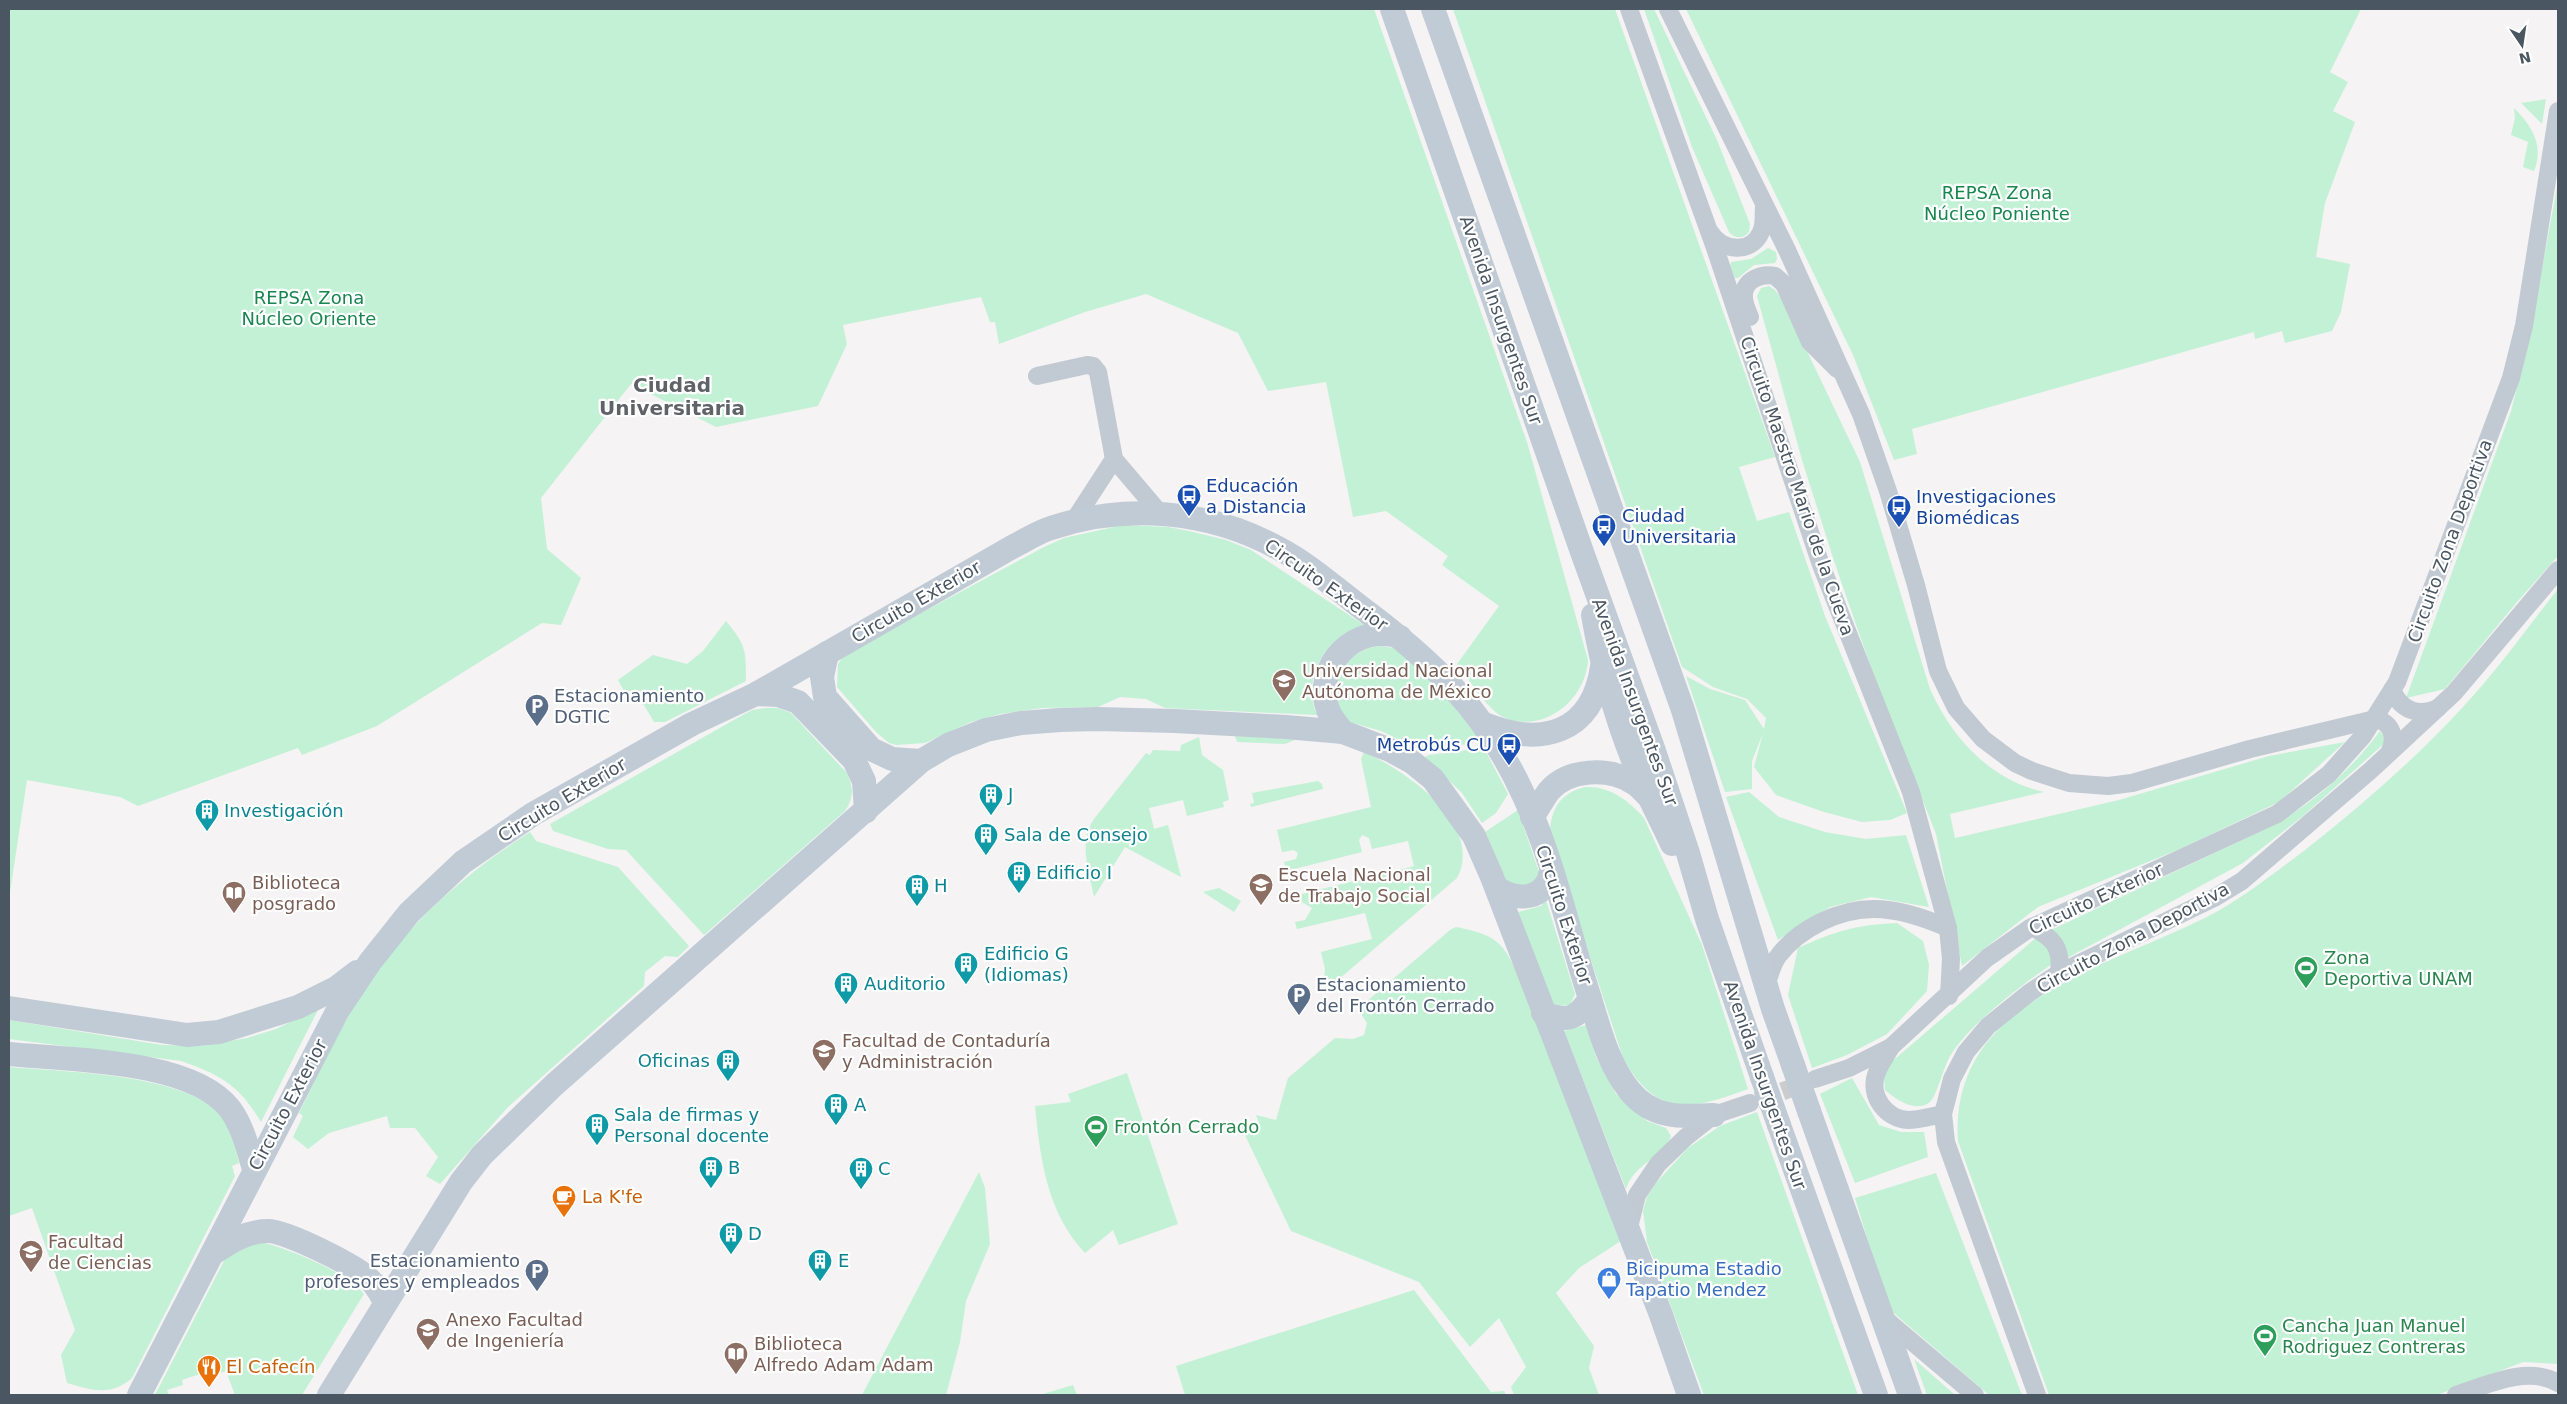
<svg xmlns="http://www.w3.org/2000/svg" width="2567" height="1404" viewBox="0 0 2567 1404" font-family="'DejaVu Sans',sans-serif">
	<style>
		.green { fill: #c3f1d5 }
		.lines { fill: none; stroke-linecap: round; stroke-linejoin: round }
		.street-tunnel { stroke: #caccce; stroke-width: 18; stroke-dasharray: 18 9; stroke-linecap: butt }
		.street { stroke: #c1cad2; stroke-width: 18 }
		.secondary { stroke: #c1cbd6; stroke-width: 24 }
		.secondary-bridge { stroke: #c1cbd6; stroke-width: 24 }
		.labels { text-anchor: middle; stroke-width: 4.5; stroke-linejoin: round; paint-order: stroke }
		.park-label { font-size: 18px; fill: #17864f; stroke: #fff }
		.street-label { font-size: 18px; fill: #4a5661; stroke: #fff }
		.transit-label { font-size: 18px; fill: #164399; stroke: #fff; text-anchor: start }
		.education-label { font-size: 18px; fill: #785e54; stroke: #fff; text-anchor: start }
		.service-label { font-size: 18px; fill: #4e5e75; stroke: #fff; text-anchor: start }
		.culture-label { font-size: 18px; fill: #0d838f; stroke: #fff; text-anchor: start }
		.leisure-label { font-size: 18px; fill: #27864d; stroke: #fff; text-anchor: start }
		.food-label { font-size: 18px; fill: #c56008; stroke: #fff; text-anchor: start }
		.shop-label { font-size: 18px; fill: #366cbe; stroke: #fff; text-anchor: start }
		.quarter-label { font-size: 20px; font-weight: bold; fill: #5f6368; stroke: #fff }
	</style>
	<rect width="100%" height="100%" fill="#f5f3f3"/>
	<g class="green">
		<path d="M9,9h1365l153,433 61,218c-2,40 -45,75 -85,57 -16,-8 -35,-39 -46,-53l42,-58 -57,-41 6,-9 -62,-45 -33,6 -27,-135 -58,9 -30,-58 -92,-39 -61,18 -86,32 -4,-22h-5l-9,-25 -138,28 4,19 -29,62 -102,21 -85,-43 -90,114 6,51 34,29 -20,47 -19,-2 -165,103 -75,29 -4,-7 -160,58 -18,-9 -93,-17 -18,119z"/>
		<polygon points="1453,9 1615,9 1775,457 1739,467 1757,521 1789,512 1825,616 1907,813 1890,820 1862,822 1824,812 1776,795 1754,767 1763,733 1752,761 1752,789 1725,792 1686,676 1710,689 1745,700 1764,729 1766,718 1747,699 1713,687 1682,667"/>
		<path d="M1644,9h10l63,131 33,84 -1,8c-6,7 -14,7 -20,0l-37,-85z"/>
		<polygon points="1686,9 2361,9 2330,72 2348,82 2333,111 2355,122 2325,203 2316,257 2350,264 2341,312 2332,331 2285,343 2282,331 2255,339 2254,332 1912,429 1917,454 1894,460 1853,355"/>
		<polygon points="2546,99 2542,124 2521,103"/>
		<path d="M2514,108c19,19 30,38 20,63l-11,-4 5,-25 -17,-7 4,-17z"/>
		<polygon points="2558,182 2558,556 2517,602 2445,689 2406,698 2511,411 2528,344"/>
		<polygon points="1768,248 1776,252 1777,259 1775,263 1754,265 1738,278 1735,278 1730,267 1731,262 1751,259"/>
		<path d="M1769,286l6,4 8,11 77,161 70,227c22,49 60,91 114,103l-94,22 5,24 164,-38 150,-44 76,-14 -66,60 -97,46 -144,59 -76,59 -26,-132 -62,-158 -38,-109 -34,-107 -45,-164 4,-8z"/>
		<path d="M1123,525l45,2 21,4 37,9 25,10 113,75c-38,12 -63,51 -47,90l-152,-7 -19,-9 -26,-2 -22,10 -56,1 -42,6 -29,8 -46,21 -29,2 -7,-2 -13,-11 -39,-45 1,-23 7,-10 199,-107 20,-9z"/>
		<path d="M2558,589v775l-35,-2 -86,33h-388l-91,-254c-3,-42 10,-81 40,-111 60,-59 148,-80 220,-119 30,-17 59,-40 87,-61 56,-44 109,-90 157,-142 35,-37 65,-80 96,-119z"/>
		<path d="M726,621c20,24 20,29 20,60l-81,41h-11l-10,-17 -15,-5 -11,-20 35,-25 34,9 16,-13z"/>
		<path d="M1381,646c5,1 11,1 15,3 27,16 62,62 82,88l-9,7 -51,5 -37,-18 -35,-10c-3,-6 -7,-12 -9,-18 -9,-29 16,-55 44,-57z"/>
		<path d="M765,708h13l13,5 55,59c8,14 8,26 -1,39l-141,124 -78,-85 -18,-1 -55,-18 -3,-7 191,-108 11,-6z"/>
		<path d="M2380,731l7,10 -84,75 -60,47 -176,95 -16,-28 223,-105c43,-25 77,-55 106,-94z"/>
		<polygon points="1235,736 1297,739 1285,744 1237,742"/>
		<path d="M1199,737l3,18 21,15 6,30 -6,2 1,5 -37,9 -4,-16 -34,8 5,21 14,-4 13,52 -56,-30 -31,50c-5,-27 -16,-54 0,-78l52,-66 4,2 3,-5 27,1 1,-6z"/>
		<polygon points="1484,748 1508,794 1496,813 1482,823 1462,793 1425,757 1429,755"/>
		<path d="M1364,752c41,18 121,73 93,126l-132,113 -2,-2 5,-5 -4,-5 1,-10 -4,-17 51,-13 -7,-26 -68,16 -2,-7 10,-2 7,-12 -12,-7 -8,2 -2,-6 124,-31 -6,-25 -36,8 -3,-11 -7,-3 -3,5 3,12 -76,19 -2,-9 12,-3 2,-6 -4,-3 -12,2 -5,-22 94,-23 -10,-48z"/>
		<polygon points="1318,781 1322,784 1323,789 1251,807 1250,804 1254,803 1252,793"/>
		<path d="M1585,787c25,-1 43,13 59,31l58,127 46,144c-57,21 -91,30 -125,-31l-73,-224c0,-24 10,-41 35,-47z"/>
		<polygon points="1749,792 1779,817 1825,832 1866,839 1906,835 1929,907 1871,897 1830,907 1778,940 1726,797"/>
		<polygon points="1518,810 1539,872 1532,886 1508,885 1485,832"/>
		<path d="M530,832l6,9 82,26 71,79 -11,11 -13,-1 -20,16 -1,14 -137,122 -67,76 -14,-8 12,-19 -23,-29h-25l-3,-12 -58,17 -21,16 -15,-12 10,-21 -4,-3c21,-42 41,-85 66,-125 42,-64 101,-115 165,-156z"/>
		<polygon points="1219,888 1241,901 1234,912 1203,892"/>
		<polygon points="1546,900 1575,994 1570,1005 1557,1006 1551,1002 1518,912 1541,906"/>
		<path d="M1897,923l26,18 6,24 -2,26 -40,43 -40,21 -35,13 -24,-73 10,-47c37,-17 58,-23 99,-25z"/>
		<path d="M1456,927c47,9 48,19 68,59l100,253 -45,29 -23,25 38,53 -5,22 10,27h-85l-3,-8 15,-20 -27,-49 -29,29 -51,-65 -128,-51 -50,-104 7,-7 3,8 8,-5 -3,-8 20,5 12,-42 47,-40 18,1 11,-4 3,-12 -9,-14 92,-79z"/>
		<path d="M2037,937l4,1 14,24c-30,20 -84,61 -103,91 -8,11 -15,43 -22,49 -14,11 -34,-2 -45,-12l-1,-14 5,-12z"/>
		<path d="M319,1008l-58,114c-22,-37 -40,-47 -80,-61l-172,-22v-19l153,25 40,1 45,-8 29,-9z"/>
		<path d="M1586,1025l10,32 20,37 31,27 19,7 5,8c-7,22 -37,27 -45,53l-62,-158z"/>
		<path d="M9,1067c53,5 185,6 216,53 8,13 11,29 14,43l-7,3 3,10 -103,202c-22,19 -40,12 -65,5l-6,-28 14,-25 -43,-122 -23,8z"/>
		<path d="M1127,1073l51,151 -59,21 -6,-15 -28,23c-38,-40 -45,-95 -50,-147l36,-4 -3,-8z"/>
		<polygon points="1852,1078 1879,1125 1901,1132 1924,1132 1928,1157 1855,1183 1820,1094"/>
		<polygon points="1757,1112 1858,1395 1704,1395 1647,1242 1643,1211 1647,1197 1656,1183 1688,1148 1720,1126"/>
		<polygon points="979,1172 985,1188 990,1244 966,1301 960,1342 946,1395 862,1395"/>
		<polygon points="1936,1173 2022,1395 1989,1395 1888,1308 1855,1198"/>
		<path d="M261,1242c28,7 86,30 103,52l-62,101h-67l-9,-24 -21,7 -2,-5 -21,7 1,5 -16,5 2,5h-14l72,-140 5,-5z"/>
		<polygon points="1414,1290 1491,1392 1504,1391 1506,1395 1185,1395 1176,1366"/>
		<polygon points="1914,1359 1955,1395 1927,1395"/>
		<polygon points="1073,1385 1077,1395 1043,1395 1043,1394"/>
	</g>
	<g class="lines">
		<polyline class="street-tunnel" points="1757,1101 1810,1081"/>
		<g class="street">
			<polyline points="1629,9 1715,248 1821,565 1911,792 1948,928 1951,959 1949,996"/>
			<path d="M1668,9l119,241 74,164 27,77 28,94 22,86 18,37 27,31 32,24 17,8 37,12 39,3 24,-3 118,-34 125,-30c17,3 22,19 14,34"/>
			<path d="M1710,232c12,19 41,23 51,0 4,-8 2,-16 3,-24"/>
			<path d="M1750,317c-3,-7 -7,-16 -6,-23 1,-15 19,-21 31,-18l9,8 26,58 27,27"/>
			<polyline points="1037,376 1087,365 1093,366 1098,372 1114,459 1159,512"/>
			<polyline points="1073,522 1114,459"/>
			<path d="M2392,690c9,20 26,27 46,18"/>
			<path d="M2032,927c22,11 30,21 27,46"/>
			<path d="M1767,983c3,-9 6,-21 12,-28 21,-27 60,-46 95,-46 25,0 51,9 74,19"/>
			<path d="M1891,1047c-5,9 -12,18 -15,28 -7,21 10,44 32,45 11,0 24,-4 35,-6"/>
			<polyline points="1815,1079 1849,1068 1891,1047 1987,958 2030,928 2277,814 2329,774 2363,736 2397,682 2511,378 2524,326 2558,111"/>
			<polyline points="1628,1231 1637,1195 1658,1164 1686,1137 1714,1115 1750,1103"/>
			<polyline points="1884,1318 1975,1395"/>
			<polyline points="2037,1395 1946,1142 1943,1114 1952,1079 1966,1052 1988,1026 2029,993 2059,973 2214,898 2242,881 2371,770 2454,693 2558,570"/>
			<path d="M2456,1395c31,-10 71,-30 102,-12"/>
		</g>
		<g class="secondary">
			<polyline points="1392,9 1582,552 1653,748 1688,853 1707,919 1762,1077"/>
			<polyline points="1433,9 1683,710 1773,1009 1793,1065"/>
			<path d="M1593,615c9,52 22,101 42,150 11,27 25,53 37,79"/>
			<polyline points="827,653 822,677 825,697 871,749 892,759 921,761"/>
			<polyline points="756,694 778,695 798,702 854,760 864,781 866,811"/>
			<path d="M1484,724c57,23 108,10 118,-57"/>
			<path d="M1343,732c-6,-7 -12,-14 -15,-22 -16,-45 29,-88 72,-73"/>
			<path d="M1532,817c6,-8 11,-18 17,-26 19,-22 59,-24 83,-9 6,3 10,8 15,13"/>
			<path d="M1497,888c21,14 49,12 54,-17"/>
			<polyline points="9,1008 187,1035 219,1032 298,1007 336,988 357,972"/>
			<path d="M1543,1013c25,9 32,7 47,-14"/>
			<path d="M9,1054c59,6 183,5 221,55 13,18 18,40 24,60"/>
			<polyline points="1809,1111 1910,1395"/>
			<polyline points="1779,1125 1876,1395"/>
			<path d="M212,1254c17,-11 34,-23 56,-23 18,0 89,35 102,49 7,6 11,15 15,22"/>
			<path d="M139,1395l199,-385 32,-48 39,-49 54,-51 70,-48 159,-90 64,-30 258,-148c12,-6 24,-14 37,-18 75,-25 157,-18 227,20 29,15 55,38 81,58 74,55 126,104 165,190 28,61 43,129 63,193 11,34 19,72 42,101 23,29 52,27 85,25"/>
			<polyline points="329,1395 461,1182 482,1155 554,1085 921,761 948,745 986,730 1021,723 1060,720 1097,719 1175,721 1286,727 1343,732 1390,750 1412,762 1433,779 1474,836 1492,877 1661,1315 1689,1395"/>
		</g>
		<g class="secondary-bridge">
			<polyline points="1793,1065 1809,1111"/>
			<polyline points="1762,1077 1779,1125"/>
		</g>
	</g>
	<defs>
		<symbol id="bus-pin" viewBox="-11 -11 22 30"><path d="M0 17L-7.5 6A9.5 9.5 0 1 1 7.5 6Z" fill="#1a4fb4" stroke="#fff"/><path d="M-5-6H5V4H4V6H2V4H-2V6H-4V4H-5ZM-3.5-4V0h7V-4ZM-3.5 1.2v1.5H-2V1.2ZM2 1.2v1.5H3.5V1.2Z" fill="#fff"/></symbol>
		<symbol id="university-pin" viewBox="-11 -11 22 30"><path d="M0 17L-7.5 6A9.5 9.5 0 1 1 7.5 6Z" fill="#8d6e63" stroke="#fff"/><path d="M0-5L7-2L0 1L-7-2ZM-4 1L0 2.5L4 1V4Q0 6-4 4Z" fill="#fff"/></symbol>
		<symbol id="parking-pin" viewBox="-11 -11 22 30"><path d="M0 17L-7.5 6A9.5 9.5 0 1 1 7.5 6Z" fill="#5c6f8a" stroke="#fff"/><path d="M-3.5-5.5H1a3.5 3.5 0 0 1 0 7H-1V5.5H-3.5ZM-1-3.4V-.6H.8a1.4 1.4 0 0 0 0-2.8Z" fill="#fff"/></symbol>
		<symbol id="building-pin" viewBox="-11 -11 22 30"><path d="M0 17L-7.5 6A9.5 9.5 0 1 1 7.5 6Z" fill="#0f9aa8" stroke="#fff"/><path d="M-4-6H4V6H1V3H-1V6H-4ZM-2.5-4.3h1.7v1.8h-1.7ZM.8-4.3h1.7v1.8H.8ZM-2.5-1h1.7V.8h-1.7ZM.8-1h1.7V.8H.8Z" fill="#fff"/></symbol>
		<symbol id="library-pin" viewBox="-11 -11 22 30"><path d="M0 17L-7.5 6A9.5 9.5 0 1 1 7.5 6Z" fill="#8d6e63" stroke="#fff"/><path d="M-6-4Q-3-5.5-.7-3.5V5Q-3 3-6 4ZM6-4Q3-5.5 .7-3.5V5Q3 3 6 4Z" fill="#fff"/></symbol>
		<symbol id="stadium-pin" viewBox="-11 -11 22 30"><path d="M0 17L-7.5 6A9.5 9.5 0 1 1 7.5 6Z" fill="#2e9e5b" stroke="#fff"/><path d="M0-5a6.5 5 0 1 0 0 10a6.5 5 0 1 0 0-10ZM-3.5-1.8h7v3.6h-7Z" fill="#fff"/></symbol>
		<symbol id="cafe-pin" viewBox="-11 -11 22 30"><path d="M0 17L-7.5 6A9.5 9.5 0 1 1 7.5 6Z" fill="#e8710a" stroke="#fff"/><path d="M-5.5-4.5H6V0H3Q3 3.5 0 3.5H-2.5Q-5.5 3.5-5.5 0ZM3-3.2v2h1.7v-2ZM-6 4.5H4V6H-6Z" fill="#fff"/></symbol>
		<symbol id="shop-pin" viewBox="-11 -11 22 30"><path d="M0 17L-7.5 6A9.5 9.5 0 1 1 7.5 6Z" fill="#3f7fe0" stroke="#fff"/><path d="M-5-2.5h2.3a2.7 3.5 0 0 1 5.4 0H5L5.5 6h-11ZM-1.5-2.5h3a1.5 2.3 0 0 0-3 0Z" fill="#fff"/></symbol>
		<symbol id="restaurant-pin" viewBox="-11 -11 22 30"><path d="M0 17L-7.5 6A9.5 9.5 0 1 1 7.5 6Z" fill="#e8710a" stroke="#fff"/><path d="M-5-6h1v4h1v-4h1v4h1v-4h1v5L-1.5 .5V6h-2V.5L-5-1ZM5-6V6H3V1.5H1.5Q1.5-4 5-6Z" fill="#fff"/></symbol>
	</defs>
	<g fill-rule="evenodd">
		<use href="#bus-pin" x="1175" y="482" width="28" height="38"/>
		<use href="#bus-pin" x="1885" y="493" width="28" height="38"/>
		<use href="#bus-pin" x="1590" y="512" width="28" height="38"/>
		<use href="#university-pin" x="1270" y="667" width="28" height="38"/>
		<use href="#parking-pin" x="523" y="692" width="28" height="38"/>
		<use href="#bus-pin" x="1495" y="731" width="28" height="38"/>
		<use href="#building-pin" x="977" y="781" width="28" height="38"/>
		<use href="#building-pin" x="193" y="797" width="28" height="38"/>
		<use href="#building-pin" x="972" y="821" width="28" height="38"/>
		<use href="#building-pin" x="1005" y="859" width="28" height="38"/>
		<use href="#university-pin" x="1247" y="871" width="28" height="38"/>
		<use href="#building-pin" x="903" y="872" width="28" height="38"/>
		<use href="#library-pin" x="220" y="879" width="28" height="38"/>
		<use href="#building-pin" x="952" y="950" width="28" height="38"/>
		<use href="#stadium-pin" x="2292" y="954" width="28" height="38"/>
		<use href="#building-pin" x="832" y="970" width="28" height="38"/>
		<use href="#parking-pin" x="1285" y="981" width="28" height="38"/>
		<use href="#university-pin" x="810" y="1037" width="28" height="38"/>
		<use href="#building-pin" x="714" y="1047" width="28" height="38"/>
		<use href="#building-pin" x="822" y="1091" width="28" height="38"/>
		<use href="#building-pin" x="583" y="1111" width="28" height="38"/>
		<use href="#stadium-pin" x="1082" y="1113" width="28" height="38"/>
		<use href="#building-pin" x="697" y="1154" width="28" height="38"/>
		<use href="#building-pin" x="847" y="1155" width="28" height="38"/>
		<use href="#cafe-pin" x="550" y="1183" width="28" height="38"/>
		<use href="#building-pin" x="717" y="1220" width="28" height="38"/>
		<use href="#university-pin" x="17" y="1238" width="28" height="38"/>
		<use href="#building-pin" x="806" y="1247" width="28" height="38"/>
		<use href="#parking-pin" x="523" y="1257" width="28" height="38"/>
		<use href="#shop-pin" x="1595" y="1265" width="28" height="38"/>
		<use href="#university-pin" x="414" y="1316" width="28" height="38"/>
		<use href="#stadium-pin" x="2251" y="1322" width="28" height="38"/>
		<use href="#library-pin" x="722" y="1340" width="28" height="38"/>
		<use href="#restaurant-pin" x="195" y="1353" width="28" height="38"/>
	</g>
	<g class="labels">
		<g class="park-label">
			<text x="1997" y="199">REPSA Zona<tspan x="1997" dy="21">Núcleo Poniente</tspan></text>
			<text x="309" y="304">REPSA Zona<tspan x="309" dy="21">Núcleo Oriente</tspan></text>
		</g>
		<g class="street-label">
			<text transform="translate(1501 320) rotate(71)" y="6">Avenida Insurgentes Sur</text>
			<text transform="translate(1797 486) rotate(71)" y="6">Circuito Maestro Mario de la Cueva</text>
			<text transform="translate(2450 541) rotate(-70)" y="6">Circuito Zona Deportiva</text>
			<text transform="translate(1326 585) rotate(35)" y="6">Circuito Exterior</text>
			<text transform="translate(916 602) rotate(-30)" y="6">Circuito Exterior</text>
			<text transform="translate(1635 702) rotate(70)" y="6">Avenida Insurgentes Sur</text>
			<text transform="translate(562 800) rotate(-31)" y="6">Circuito Exterior</text>
			<text transform="translate(2096 899) rotate(-25)" y="6">Circuito Exterior</text>
			<text transform="translate(1564 915) rotate(72)" y="6">Circuito Exterior</text>
			<text transform="translate(2133 938) rotate(-28)" y="6">Circuito Zona Deportiva</text>
			<text transform="translate(1765 1085) rotate(71)" y="6">Avenida Insurgentes Sur</text>
			<text transform="translate(288 1105) rotate(-62)" y="6">Circuito Exterior</text>
		</g>
		<g class="transit-label">
			<text x="1206" y="492">Educación<tspan x="1206" dy="21">a Distancia</tspan></text>
			<text x="1916" y="503">Investigaciones<tspan x="1916" dy="21">Biomédicas</tspan></text>
			<text x="1622" y="522">Ciudad<tspan x="1622" dy="21">Universitaria</tspan></text>
			<text x="1492" y="751" text-anchor="end">Metrobús CU</text>
		</g>
		<g class="education-label">
			<text x="1302" y="677">Universidad Nacional<tspan x="1302" dy="21">Autónoma de México</tspan></text>
			<text x="1278" y="881">Escuela Nacional<tspan x="1278" dy="21">de Trabajo Social</tspan></text>
			<text x="252" y="889">Biblioteca<tspan x="252" dy="21">posgrado</tspan></text>
			<text x="842" y="1047">Facultad de Contaduría<tspan x="842" dy="21">y Administración</tspan></text>
			<text x="48" y="1248">Facultad<tspan x="48" dy="21">de Ciencias</tspan></text>
			<text x="446" y="1326">Anexo Facultad<tspan x="446" dy="21">de Ingeniería</tspan></text>
			<text x="754" y="1350">Biblioteca<tspan x="754" dy="21">Alfredo Adam Adam</tspan></text>
		</g>
		<g class="service-label">
			<text x="554" y="702">Estacionamiento<tspan x="554" dy="21">DGTIC</tspan></text>
			<text x="1316" y="991">Estacionamiento<tspan x="1316" dy="21">del Frontón Cerrado</tspan></text>
			<text x="520" y="1267" text-anchor="end">Estacionamiento<tspan x="520" dy="21">profesores y empleados</tspan></text>
		</g>
		<g class="culture-label">
			<text x="1008" y="801">J</text>
			<text x="224" y="817">Investigación</text>
			<text x="1004" y="841">Sala de Consejo</text>
			<text x="1036" y="879">Edificio I</text>
			<text x="934" y="892">H</text>
			<text x="984" y="960">Edificio G<tspan x="984" dy="21">(Idiomas)</tspan></text>
			<text x="864" y="990">Auditorio</text>
			<text x="710" y="1067" text-anchor="end">Oficinas</text>
			<text x="854" y="1111">A</text>
			<text x="614" y="1121">Sala de firmas y<tspan x="614" dy="21">Personal docente</tspan></text>
			<text x="728" y="1174">B</text>
			<text x="878" y="1175">C</text>
			<text x="748" y="1240">D</text>
			<text x="838" y="1267">E</text>
		</g>
		<g class="leisure-label">
			<text x="2324" y="964">Zona<tspan x="2324" dy="21">Deportiva UNAM</tspan></text>
			<text x="1114" y="1133">Frontón Cerrado</text>
			<text x="2282" y="1332">Cancha Juan Manuel<tspan x="2282" dy="21">Rodriguez Contreras</tspan></text>
		</g>
		<g class="food-label">
			<text x="582" y="1203">La K'fe</text>
			<text x="226" y="1373">El Cafecín</text>
		</g>
		<g class="shop-label">
			<text x="1626" y="1275">Bicipuma Estadio<tspan x="1626" dy="21">Tapatio Mendez</tspan></text>
		</g>
		<g class="quarter-label">
			<text x="672" y="392">Ciudad<tspan x="672" dy="23">Universitaria</tspan></text>
		</g>
	</g>
	<rect width="2567" height="1404" fill="none" stroke="#4a5661" stroke-width="20"/>
	<g transform="translate(2522 45) rotate(167)" stroke="#ffffff" stroke-width="4" paint-order="stroke">
	<path d="M0-4L9 19L0 12L-9 19Z" fill="#4a5661"/>
	<text y="-8" font-size="14" font-weight="bold" text-anchor="middle" fill="#4a5661">N</text>
	</g>
</svg>
